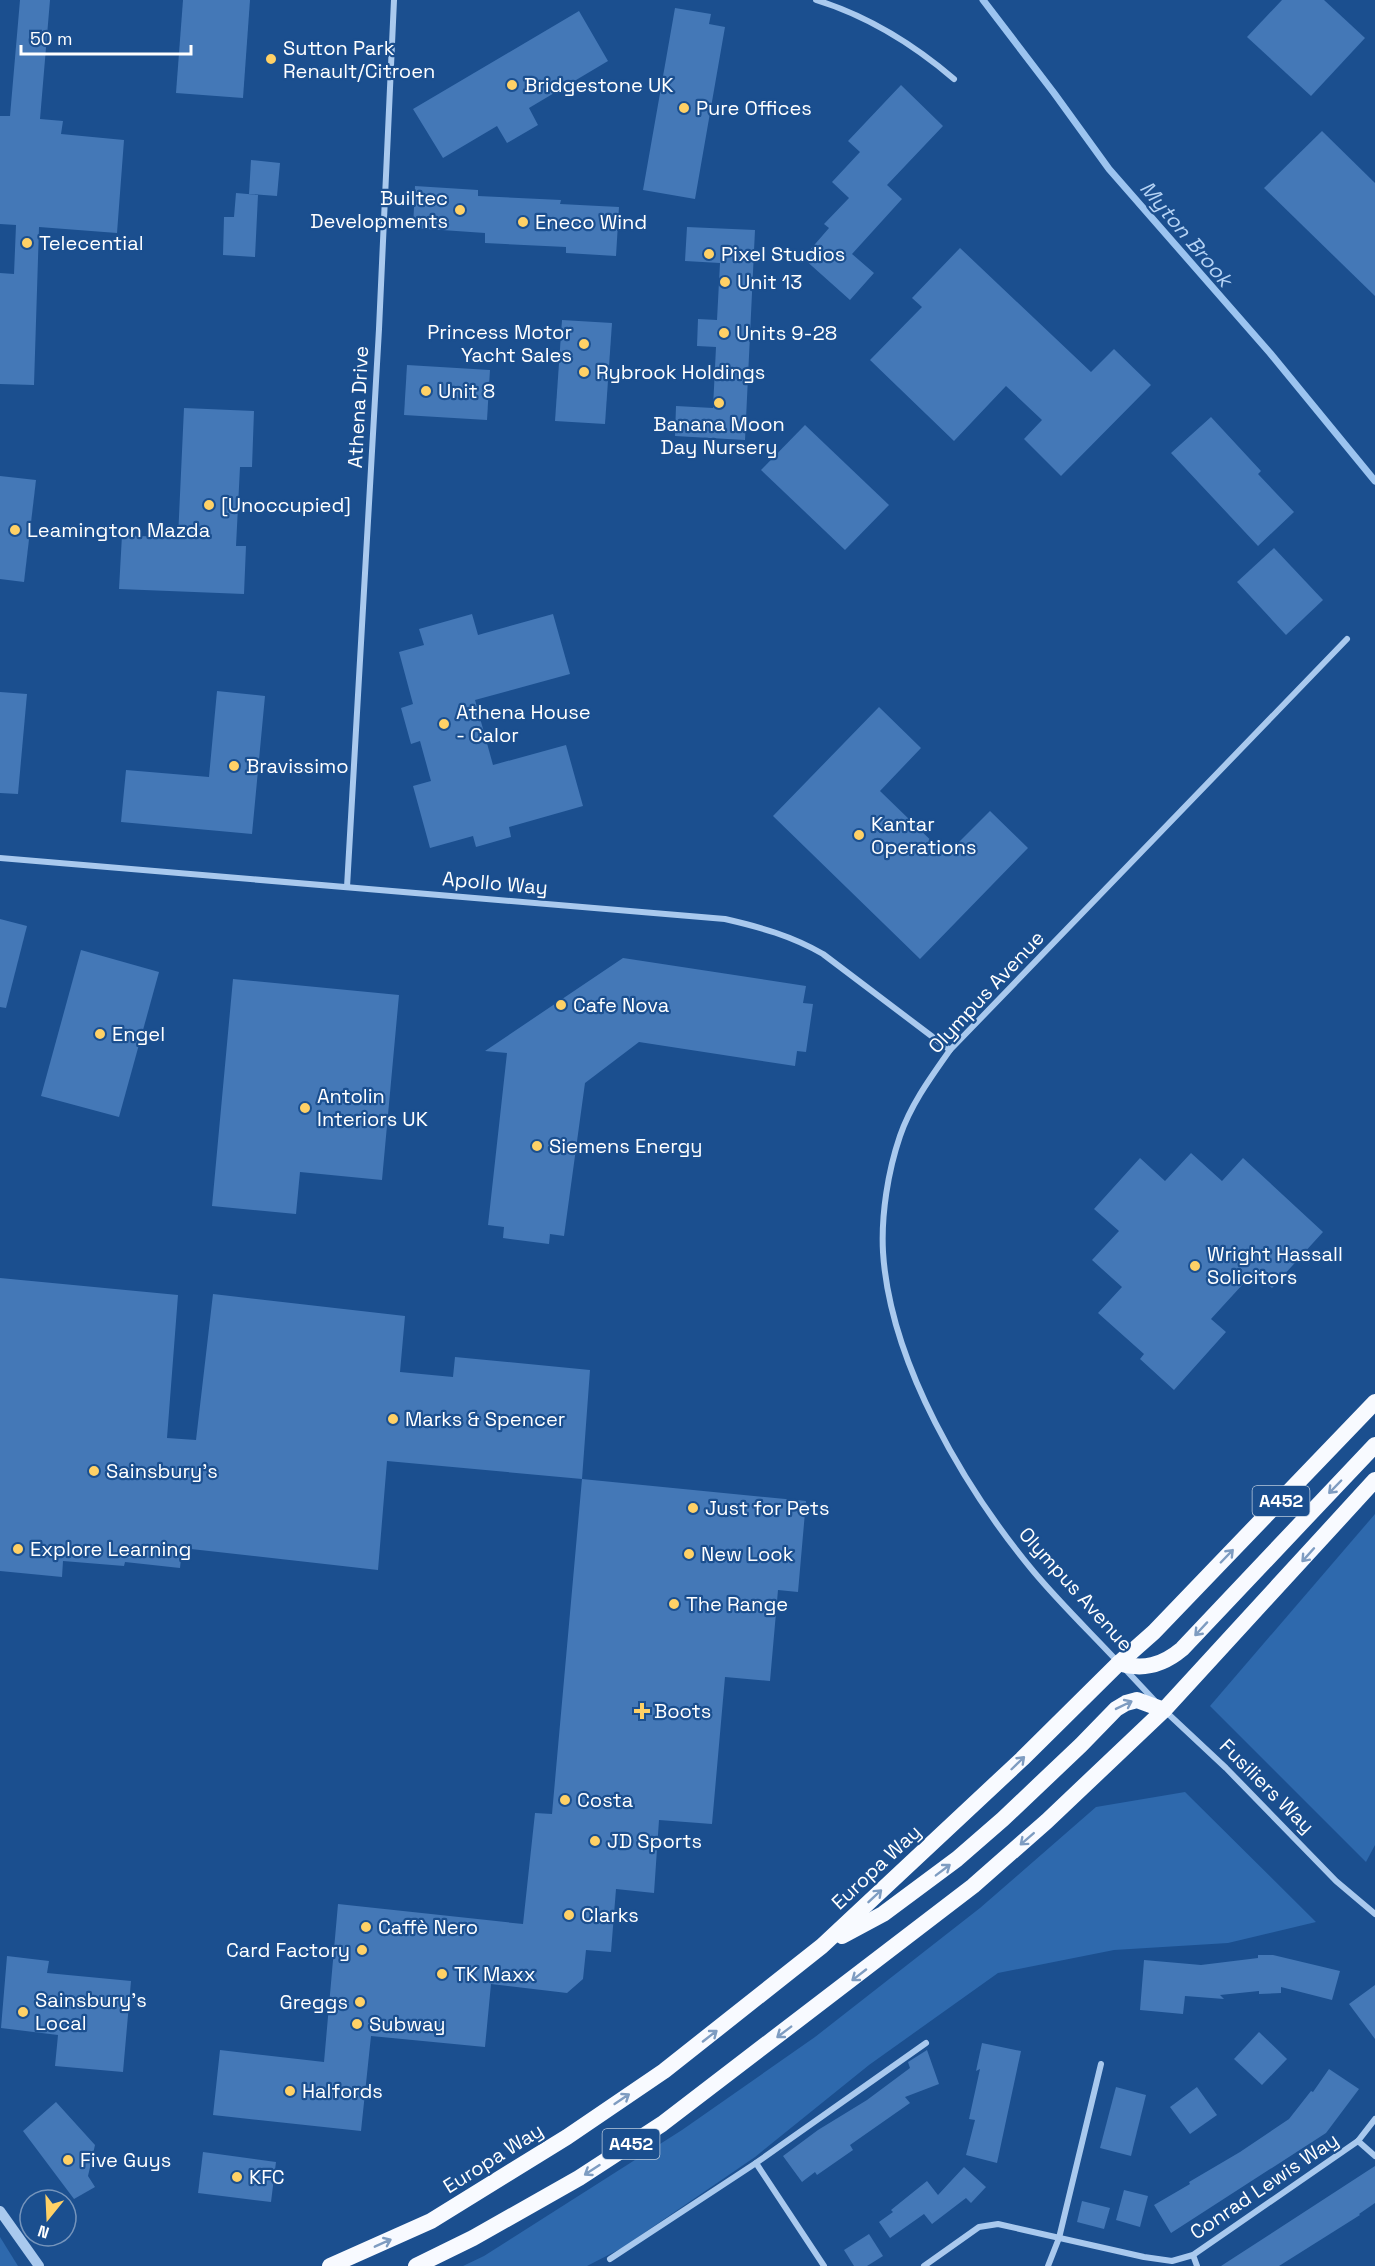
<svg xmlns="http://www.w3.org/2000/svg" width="1375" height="2266" viewBox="0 0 1375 2266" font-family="'Space Grotesk',sans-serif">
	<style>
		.green { fill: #2e69ad }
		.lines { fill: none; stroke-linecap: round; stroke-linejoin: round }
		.stream { stroke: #9cc4f0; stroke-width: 7 }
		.building { fill: #4478b7 }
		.minor { stroke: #a9c9ee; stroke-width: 6 }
		.tertiary { stroke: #a9c9ee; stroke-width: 10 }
		.trunk { stroke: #f8faff; stroke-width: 16 }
		.oneway { stroke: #7e9cc1 }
		.poi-dot { fill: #ffd166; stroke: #1b4f8f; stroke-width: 2 }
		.labels { text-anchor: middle; stroke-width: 4.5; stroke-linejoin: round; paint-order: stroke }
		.shield { fill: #1b4f8f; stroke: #bbcadd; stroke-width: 1.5 }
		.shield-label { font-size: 18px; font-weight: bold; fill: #fff }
		.poi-label { font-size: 20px; fill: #fff; stroke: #1b4f8f; text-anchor: start }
		.street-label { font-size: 20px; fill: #fff; stroke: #1b4f8f }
		.water-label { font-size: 21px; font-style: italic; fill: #b5d3f5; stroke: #1b4f8f }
	</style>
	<rect width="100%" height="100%" fill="#1b4f8f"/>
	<g class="green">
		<polygon points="1375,1514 1375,1845 1366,1862 1210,1706"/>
		<polygon points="1185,1792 1316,1922 1228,1943 1114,1950 998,1973 869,2065 755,2157 622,2248 587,2266 463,2266 484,2256 682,2130 815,2037 980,1908 1096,1807"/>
		<polygon points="0,2237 18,2266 0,2266"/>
	</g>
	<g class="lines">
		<polyline class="stream" points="983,0 1054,93 1109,169 1270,353 1375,481"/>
	</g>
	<g class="building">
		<polygon points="20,0 50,0 40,119 63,121 61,134 124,140 117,233 39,227 34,385 0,384 0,273 14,274 16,225 0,224 0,116 10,116"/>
		<polygon points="183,0 250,0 243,98 176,93"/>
		<polygon points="1282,0 1324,0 1365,38 1311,96 1247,37"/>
		<polygon points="675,8 711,14 709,24 725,27 695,199 643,190"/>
		<polygon points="579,11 608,61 529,108 538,125 507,143 497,126 443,158 413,109"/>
		<polygon points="901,85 943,126 887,185 902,199 852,254 874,273 850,300 803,258 829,228 824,224 849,198 832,182 860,152 848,141"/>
		<polygon points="1322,131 1375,183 1375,296 1264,188"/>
		<polygon points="251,160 280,163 277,196 249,194"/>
		<polygon points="415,186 478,190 478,196 561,200 560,204 619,207 616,256 566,253 566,247 485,243 485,233 413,228"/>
		<polygon points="236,193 258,195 255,257 223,255 224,217 234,217"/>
		<polygon points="687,227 755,230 745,440 675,436 676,406 713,408 716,347 697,346 698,319 717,320 720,263 685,261"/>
		<polygon points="960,248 1091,372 1114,349 1151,385 1061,476 1024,439 1042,420 1006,386 954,441 870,360 922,307 912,298"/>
		<polygon points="562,320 612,323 605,424 555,421"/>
		<polygon points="407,365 490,370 487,420 404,415"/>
		<polygon points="184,408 254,411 252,467 240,467 236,546 246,546 244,594 119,589 122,535 178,538"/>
		<polygon points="1211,417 1261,471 1258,474 1294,512 1258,546 1171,453"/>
		<polygon points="805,425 889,505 845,550 761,470"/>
		<polygon points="0,476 36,480 24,582 0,579"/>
		<polygon points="1274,548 1323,600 1286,635 1237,582"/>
		<polygon points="472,614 478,635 553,614 570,674 475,700 493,765 566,745 583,806 509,827 511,837 476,847 473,836 430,848 413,786 431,781 420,741 411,744 401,708 413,704 399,652 424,645 419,629"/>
		<polygon points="217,691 265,696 252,834 121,822 126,770 209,777"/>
		<polygon points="0,692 27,694 18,794 0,793"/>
		<polygon points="879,707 921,748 880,791 946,855 990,811 1028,848 920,959 773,816"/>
		<polygon points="0,919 27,926 6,1008 0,1007"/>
		<polygon points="81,950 159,972 119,1117 41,1096"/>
		<polygon points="623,958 806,986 803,1003 813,1004 806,1052 797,1051 795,1066 639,1042 585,1083 564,1236 550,1234 549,1244 503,1238 504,1227 488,1225 507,1053 485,1051"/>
		<polygon points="233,979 399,995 382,1180 300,1172 296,1214 212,1206"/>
		<polygon points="1191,1153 1222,1181 1243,1158 1323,1232 1272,1288 1254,1272 1211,1319 1226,1332 1174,1390 1140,1359 1144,1354 1098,1313 1122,1287 1092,1260 1119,1231 1094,1209 1140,1158 1165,1181"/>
		<polygon points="0,1278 178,1295 167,1438 196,1440 213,1294 405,1316 400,1372 453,1377 455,1357 590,1370 582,1479 387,1461 378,1570 182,1548 180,1568 125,1562 124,1566 63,1561 62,1577 0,1571"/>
		<polygon points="582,1479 806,1501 798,1592 778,1590 770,1681 725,1677 712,1824 659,1820 654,1893 616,1889 611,1952 586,1950 583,1979 567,1993 491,1984 485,2047 371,2036 361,2131 213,2115 220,2050 324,2062 338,1904 523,1924 535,1813 552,1814"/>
		<polygon points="1258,1955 1273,1955 1340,1971 1332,2000 1281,1987 1281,1993 1259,1994 1259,1991 1220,1995 1224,1999 1185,1996 1183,2014 1140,2010 1144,1960 1201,1965 1258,1958"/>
		<polygon points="7,1956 49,1961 47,1973 131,1981 123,2072 55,2066 58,2035 1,2028"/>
		<polygon points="1375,1985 1375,2039 1349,2004"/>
		<polygon points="1259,2032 1287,2059 1262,2085 1234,2059"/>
		<polygon points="982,2043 1021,2051 997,2163 966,2155 975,2120 969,2119 980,2069 976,2071"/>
		<polygon points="927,2050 939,2084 905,2097 910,2103 850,2145 853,2150 817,2175 815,2172 802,2182 783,2156 818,2130 867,2100 910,2068 908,2062"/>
		<polygon points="1329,2069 1359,2089 1326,2133 1171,2233 1154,2205 1190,2184 1189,2182 1240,2152 1289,2119 1311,2091 1313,2092"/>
		<polygon points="1116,2087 1146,2095 1131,2156 1100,2148"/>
		<polygon points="1197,2087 1217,2115 1190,2134 1170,2107"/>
		<polygon points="56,2102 95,2145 88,2176 95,2187 74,2199 23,2131"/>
		<polygon points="203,2152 276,2162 271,2202 198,2193"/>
		<polygon points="1375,2166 1375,2203 1359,2214 1360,2215 1279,2266 1221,2266"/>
		<polygon points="964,2167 986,2187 971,2203 966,2198 932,2224 924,2214 890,2238 879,2222 893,2212 891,2210 927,2181 938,2195"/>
		<polygon points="1124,2190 1148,2196 1140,2227 1116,2220"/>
		<polygon points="1082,2201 1110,2208 1104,2229 1077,2222"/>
		<polygon points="869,2234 883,2256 867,2266 854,2266 844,2250"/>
	</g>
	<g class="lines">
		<g class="minor">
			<path d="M816,0c52,16 97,44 138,79"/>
			<path d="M0,858l725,61c35,8 67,17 98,35l127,96"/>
			<polyline points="347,887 379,329 394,0"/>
			<path d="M1118,1662c-28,-30 -58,-59 -84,-90 -69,-83 -144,-209 -151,-320 -2,-37 5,-81 17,-116 11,-32 31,-59 50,-86l397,-411"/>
			<polyline points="1125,1669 1155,1701"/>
			<polyline points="1164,1710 1226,1768 1336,1881 1375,1914"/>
			<polyline points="1358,2141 1375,2156"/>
			<polyline points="756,2163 824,2266"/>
			<polyline points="1193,2255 1197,2266"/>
			<polyline points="610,2259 756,2163 926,2043"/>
			<polyline points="924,2266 979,2227 998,2224 1144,2257 1172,2261 1193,2255 1358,2141 1375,2119"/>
			<polyline points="1048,2266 1059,2238 1101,2064"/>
		</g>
		<polyline class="tertiary" points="0,2211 39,2266"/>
		<g class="trunk">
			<path d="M1119,1663c24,8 44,2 63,-14l193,-204"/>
			<polyline points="842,1936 883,1914 957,1859 1003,1819 1081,1745 1116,1709 1126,1703 1137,1700 1164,1710"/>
			<polyline points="330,2266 431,2221 567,2137 664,2071 822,1946 1022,1759 1119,1663 1154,1632 1375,1402"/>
			<polyline points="416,2266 473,2238 579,2178 662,2124 973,1886 1047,1821 1164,1710 1375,1480"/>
		</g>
	</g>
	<defs><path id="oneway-shaft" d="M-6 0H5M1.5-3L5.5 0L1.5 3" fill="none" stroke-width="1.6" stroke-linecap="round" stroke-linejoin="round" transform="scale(1.5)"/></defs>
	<g class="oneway">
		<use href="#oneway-shaft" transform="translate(1335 1487) rotate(134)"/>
		<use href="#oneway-shaft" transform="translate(1308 1555) rotate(132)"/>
		<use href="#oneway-shaft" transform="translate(1227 1556) rotate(-46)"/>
		<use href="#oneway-shaft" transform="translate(1201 1629) rotate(133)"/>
		<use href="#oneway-shaft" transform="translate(1124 1705) rotate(-26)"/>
		<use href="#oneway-shaft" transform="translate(1018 1763) rotate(-44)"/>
		<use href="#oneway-shaft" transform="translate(1027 1839) rotate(139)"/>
		<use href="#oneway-shaft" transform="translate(943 1870) rotate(-37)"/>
		<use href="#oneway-shaft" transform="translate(875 1896) rotate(-43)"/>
		<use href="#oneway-shaft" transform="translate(859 1975) rotate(142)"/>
		<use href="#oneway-shaft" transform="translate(784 2032) rotate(143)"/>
		<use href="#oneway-shaft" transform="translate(710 2036) rotate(-38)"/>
		<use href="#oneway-shaft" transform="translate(622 2099) rotate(-34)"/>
		<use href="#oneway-shaft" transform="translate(592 2170) rotate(147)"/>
		<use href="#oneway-shaft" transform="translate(383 2243) rotate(-24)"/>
	</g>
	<g class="poi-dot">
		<circle cx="271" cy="59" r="6"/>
		<circle cx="512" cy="85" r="6"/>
		<circle cx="684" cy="108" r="6"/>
		<circle cx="460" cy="210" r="6"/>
		<circle cx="523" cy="222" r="6"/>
		<circle cx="27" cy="243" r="6"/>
		<circle cx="709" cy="254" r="6"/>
		<circle cx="725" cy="282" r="6"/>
		<circle cx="724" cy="333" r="6"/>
		<circle cx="584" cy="344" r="6"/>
		<circle cx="584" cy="372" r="6"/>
		<circle cx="426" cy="391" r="6"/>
		<circle cx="719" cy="403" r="6"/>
		<circle cx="209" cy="505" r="6"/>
		<circle cx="15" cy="530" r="6"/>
		<circle cx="444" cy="724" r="6"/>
		<circle cx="234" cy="766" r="6"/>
		<circle cx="859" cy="835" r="6"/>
		<circle cx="561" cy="1005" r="6"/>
		<circle cx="100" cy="1034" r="6"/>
		<circle cx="305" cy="1108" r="6"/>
		<circle cx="537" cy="1146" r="6"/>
		<circle cx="1195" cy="1266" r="6"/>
		<circle cx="393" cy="1419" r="6"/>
		<circle cx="94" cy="1471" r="6"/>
		<circle cx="693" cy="1508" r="6"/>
		<circle cx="18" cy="1549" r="6"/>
		<circle cx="689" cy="1554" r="6"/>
		<circle cx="674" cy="1604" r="6"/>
		<path d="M639 1702h6v6h6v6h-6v6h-6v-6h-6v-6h6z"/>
		<circle cx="565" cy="1800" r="6"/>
		<circle cx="595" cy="1841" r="6"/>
		<circle cx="569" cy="1915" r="6"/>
		<circle cx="366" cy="1927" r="6"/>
		<circle cx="362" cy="1950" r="6"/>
		<circle cx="442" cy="1974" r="6"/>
		<circle cx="360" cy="2002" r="6"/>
		<circle cx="23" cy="2012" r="6"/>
		<circle cx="357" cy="2024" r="6"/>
		<circle cx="290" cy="2091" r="6"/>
		<circle cx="68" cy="2160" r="6"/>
		<circle cx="237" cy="2177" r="6"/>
	</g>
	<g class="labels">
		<g class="shield">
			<rect x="1252.5" y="1486" width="57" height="30" rx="4.5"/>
			<rect x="602.5" y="2129" width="57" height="30" rx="4.5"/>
		</g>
		<g class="shield-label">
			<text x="1281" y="1507">A452</text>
			<text x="631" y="2150">A452</text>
		</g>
		<g class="poi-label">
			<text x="283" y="55">Sutton Park<tspan x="283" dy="23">Renault/Citroen</tspan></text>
			<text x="524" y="92">Bridgestone UK</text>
			<text x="696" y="115">Pure Offices</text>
			<text x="448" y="205" text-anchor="end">Builtec<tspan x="448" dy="23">Developments</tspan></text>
			<text x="535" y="229">Eneco Wind</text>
			<text x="39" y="250">Telecential</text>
			<text x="721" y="261">Pixel Studios</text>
			<text x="737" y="289">Unit 13</text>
			<text x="572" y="339" text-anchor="end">Princess Motor<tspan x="572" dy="23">Yacht Sales</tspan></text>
			<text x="736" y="340">Units 9-28</text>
			<text x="596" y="379">Rybrook Holdings</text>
			<text x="438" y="398">Unit 8</text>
			<text x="719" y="431" text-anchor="middle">Banana Moon<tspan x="719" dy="23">Day Nursery</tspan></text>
			<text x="221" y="512">[Unoccupied]</text>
			<text x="27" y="537">Leamington Mazda</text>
			<text x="456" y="719">Athena House<tspan x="456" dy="23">- Calor</tspan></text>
			<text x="246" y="773">Bravissimo</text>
			<text x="871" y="831">Kantar<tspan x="871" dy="23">Operations</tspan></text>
			<text x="573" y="1012">Cafe Nova</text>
			<text x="112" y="1041">Engel</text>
			<text x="317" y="1103">Antolin<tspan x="317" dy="23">Interiors UK</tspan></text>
			<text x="549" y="1153">Siemens Energy</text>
			<text x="1207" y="1261">Wright Hassall<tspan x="1207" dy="23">Solicitors</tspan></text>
			<text x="405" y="1426">Marks &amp; Spencer</text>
			<text x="106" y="1478">Sainsbury's</text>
			<text x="705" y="1515">Just for Pets</text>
			<text x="30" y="1556">Explore Learning</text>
			<text x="701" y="1561">New Look</text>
			<text x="686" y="1611">The Range</text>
			<text x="654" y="1718">Boots</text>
			<text x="577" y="1807">Costa</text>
			<text x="607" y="1848">JD Sports</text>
			<text x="581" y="1922">Clarks</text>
			<text x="378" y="1934">Caffè Nero</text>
			<text x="350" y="1957" text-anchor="end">Card Factory</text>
			<text x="454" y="1981">TK Maxx</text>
			<text x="35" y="2007">Sainsbury's<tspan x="35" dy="23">Local</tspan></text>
			<text x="348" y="2009" text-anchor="end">Greggs</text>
			<text x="369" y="2031">Subway</text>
			<text x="302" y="2098">Halfords</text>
			<text x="80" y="2167">Five Guys</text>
			<text x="249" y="2184">KFC</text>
		</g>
		<g class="street-label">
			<text transform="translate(358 407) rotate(-87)" y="7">Athena Drive</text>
			<text transform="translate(495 883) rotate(5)" y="7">Apollo Way</text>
			<text transform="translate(986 992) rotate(-47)" y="7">Olympus Avenue</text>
			<text transform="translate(1076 1589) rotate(48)" y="7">Olympus Avenue</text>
			<text transform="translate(1267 1786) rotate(45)" y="7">Fusiliers Way</text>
			<text transform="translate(876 1867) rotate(-43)" y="7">Europa Way</text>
			<text transform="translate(493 2158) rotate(-32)" y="7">Europa Way</text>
			<text transform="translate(1264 2186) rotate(-34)" y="7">Conrad Lewis Way</text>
		</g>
		<g class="water-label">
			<text transform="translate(1186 234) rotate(50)" y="7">Myton Brook</text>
		</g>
	</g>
	<g transform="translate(48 2218) rotate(198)"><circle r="28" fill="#1b4f8f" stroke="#7695bc" stroke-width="1.5"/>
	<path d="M0-4.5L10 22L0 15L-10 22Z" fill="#ffd166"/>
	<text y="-9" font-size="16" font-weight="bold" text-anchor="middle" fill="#ffffff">N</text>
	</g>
	<path d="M21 45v9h170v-9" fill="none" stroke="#ffffff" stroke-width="3"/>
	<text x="30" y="45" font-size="18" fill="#ffffff" stroke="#1b4f8f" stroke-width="4.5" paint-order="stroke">50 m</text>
</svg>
